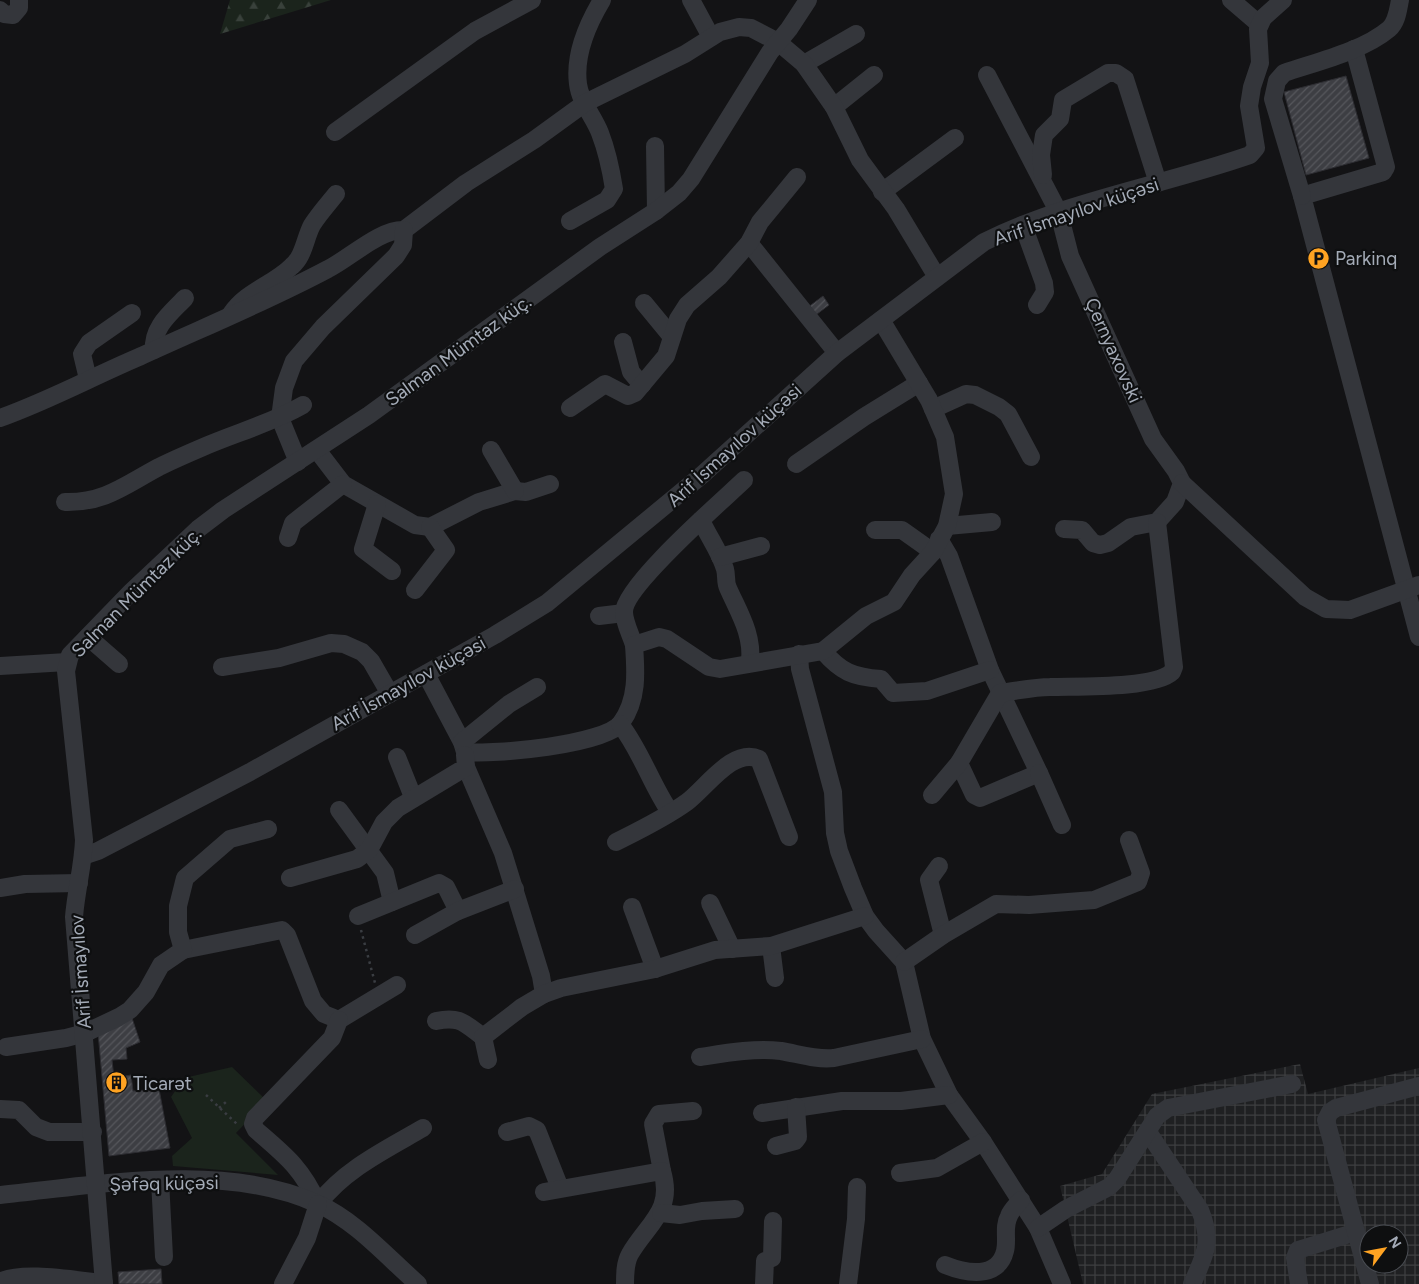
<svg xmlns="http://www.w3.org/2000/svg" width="1419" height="1284" viewBox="0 0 1419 1284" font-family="Figtree,sans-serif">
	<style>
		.industrial { fill: url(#industrial-grid); fill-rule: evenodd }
		.forest { fill: url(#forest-firs) }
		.park { fill: #1b241c }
		.building { fill: url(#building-hatch); stroke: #2d2d32 }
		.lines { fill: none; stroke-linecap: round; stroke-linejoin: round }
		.path { stroke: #3a3d42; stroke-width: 2.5; stroke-dasharray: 2.5 4; stroke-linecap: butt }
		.minor { stroke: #34363b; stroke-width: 18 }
		.labels { text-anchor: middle; stroke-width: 4.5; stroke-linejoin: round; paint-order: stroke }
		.street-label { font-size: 19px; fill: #a4abb7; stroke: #0e0f10 }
		.poi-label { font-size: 19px; fill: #a4abb7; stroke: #0e0f10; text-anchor: start }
	</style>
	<defs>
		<pattern id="industrial-grid" width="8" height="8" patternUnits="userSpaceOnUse" patternTransform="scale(1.25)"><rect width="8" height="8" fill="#1f2022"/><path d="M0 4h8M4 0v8" fill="none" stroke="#3d3e40"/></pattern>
		<pattern id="forest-firs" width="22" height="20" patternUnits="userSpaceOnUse" patternTransform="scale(1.25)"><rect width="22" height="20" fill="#1b241c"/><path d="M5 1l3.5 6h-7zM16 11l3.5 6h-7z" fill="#39413b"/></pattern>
		<pattern id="building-hatch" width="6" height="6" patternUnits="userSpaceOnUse" patternTransform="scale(1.25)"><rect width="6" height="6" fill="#3d3e43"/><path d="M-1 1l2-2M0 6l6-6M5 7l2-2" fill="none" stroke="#56575c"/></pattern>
	</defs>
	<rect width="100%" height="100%" fill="#131315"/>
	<path class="industrial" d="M1300,1064l8,30 111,-26v216h-336l-23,-98 42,-12 50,-80zM1369,1234h30v30h-30z"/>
	<polygon class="forest" points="230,0 331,0 220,34"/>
	<polygon class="park" points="232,1067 267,1101 236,1133 278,1175 173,1166 172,1156 192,1138 171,1097 184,1078"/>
	<g class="building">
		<polygon points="1346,76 1369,158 1306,175 1284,92"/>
		<polygon points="823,296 829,305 813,317 807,308"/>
		<polygon points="132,1018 140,1042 126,1048 127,1059 112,1060 114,1078 131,1075 133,1091 159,1089 170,1148 109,1156 98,1032"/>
		<polygon points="161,1269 162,1284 119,1284 118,1272"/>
	</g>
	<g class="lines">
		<g class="path">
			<polyline points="361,930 375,983"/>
			<polyline points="206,1095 239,1126"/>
			<polyline points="219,1108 226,1102"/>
		</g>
		<g class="minor">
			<polyline points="691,0 711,37"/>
			<polyline points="1231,0 1259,24"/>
			<polyline points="0,10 4,14 13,15 19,8 19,0"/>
			<polyline points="1354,49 1386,167 1383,172 1302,196 1419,637"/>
			<polyline points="804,64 856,34"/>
			<polyline points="987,75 1059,213 1070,256 1153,439 1176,471 1182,483 1175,502 1157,522 1131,527 1108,543 1100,545 1093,543 1082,530 1064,529"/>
			<polyline points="834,107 874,75"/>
			<polyline points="335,132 475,31 532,0"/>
			<polyline points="655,146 656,211"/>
			<polyline points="1043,175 1041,155 1044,135 1060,119 1063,100 1108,73 1116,73 1125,79 1158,183"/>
			<polyline points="882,192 955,138"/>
			<path d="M1302,196l-29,-97 4,-18 7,-8c32,-11 79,-22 105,-44 8,-7 9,-19 11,-29"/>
			<path d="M570,221l37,-21 7,-11c-3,-19 -7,-38 -14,-56 -6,-16 -20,-31 -22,-49 -4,-30 9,-59 24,-84"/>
			<polyline points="1023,225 1044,283 1045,292 1037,305"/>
			<polyline points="749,243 837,353"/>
			<polyline points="644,303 672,337"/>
			<path d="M231,314c15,-23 42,-29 61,-48 12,-10 13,-28 20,-41 7,-11 16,-21 24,-31"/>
			<polyline points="623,342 631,372 642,385"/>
			<path d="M154,350c-2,-23 17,-37 31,-52"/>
			<polyline points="88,379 82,354 89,343 132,313"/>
			<polyline points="570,408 605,384 628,396 635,393 666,356 678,319 687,305 719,277 749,243 760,222 797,177"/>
			<polyline points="933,409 966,394 975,395 999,407 1008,414 1031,457"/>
			<path d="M0,418c48,-17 92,-41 139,-61 63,-29 127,-55 189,-88 22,-11 52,-40 76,-39l62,-47 68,-43 51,-37 100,-49 35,-22 19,-5 12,1 27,14 26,22 30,43 26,53 36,49 41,68"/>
			<polyline points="317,450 343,484 415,525 430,527 479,502 515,491 526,492 550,484"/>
			<polyline points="491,450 515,491"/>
			<polyline points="298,462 280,418 284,388 294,361 323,327 396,256 403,245 404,230"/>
			<polyline points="796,464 864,417 919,383"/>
			<polyline points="1182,483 1305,597 1326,609 1350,610 1419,585"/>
			<path d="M65,502c40,1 60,-17 94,-35 14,-7 28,-13 42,-19 34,-15 69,-24 102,-43"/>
			<polyline points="377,504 363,549 392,571"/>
			<path d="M701,520c7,16 19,32 24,49 2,7 0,13 3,19 11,25 25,46 22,74"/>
			<polyline points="947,526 992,522"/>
			<polyline points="875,530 902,530 933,552"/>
			<polyline points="288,538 293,523 343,484"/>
			<polyline points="939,539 949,556 990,670 1039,773 980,798 974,795 959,763"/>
			<polyline points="720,557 761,546"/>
			<polyline points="415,590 446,550 430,527"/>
			<polyline points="599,616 624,613"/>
			<polyline points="88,637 119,664"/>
			<path d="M634,645c-3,-10 -10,-23 -10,-33 0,-26 98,-111 120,-132"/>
			<path d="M823,651c18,21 30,26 58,28l12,14 34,-2 63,-21"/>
			<polyline points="799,654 800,669 833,792 835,833 839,851 853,888 865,916 876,931 904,962 922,1039 949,1095 983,1142 1038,1228 1062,1284"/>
			<polyline points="0,666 67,662"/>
			<polyline points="222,667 279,658 331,643 344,644 362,652 371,661 390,694"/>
			<path d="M426,674l36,68 3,10c28,3 140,-7 156,-29 17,-23 15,-51 13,-78l25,-8 8,2 42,28 11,2 103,-18 43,-35 28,-14 18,-27 21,-23 14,-26 7,-32 -9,-57 -16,-37 -48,-80"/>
			<path d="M620,724c21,27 31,60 50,88"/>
			<polyline points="462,742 509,704 537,687"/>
			<polyline points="397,757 413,797"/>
			<polyline points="466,767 503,853 541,976 544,994"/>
			<polyline points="1039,773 1062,825"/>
			<path d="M932,795l27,-32 41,-70c17,-2 34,-6 50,-6 26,-1 104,2 122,-15l2,-5 -17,-145"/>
			<polyline points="339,810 385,873 392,902"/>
			<path d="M616,842c24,-12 49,-24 71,-40 19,-14 46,-55 72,-43l30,78"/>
			<path d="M83,856l15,-5 152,-79 245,-137 52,-32 155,-128 135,-122 147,-111c82,-41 180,-57 266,-87l6,-7 -7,-42 3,-19 8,-24 -2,-34 5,-11 20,-18"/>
			<polyline points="939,866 929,880 943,935"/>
			<polyline points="290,878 357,859 369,850 384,822 398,808 466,767 465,755"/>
			<polyline points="0,888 25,884 79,883"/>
			<polyline points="710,903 732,949"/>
			<polyline points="632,907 655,969"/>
			<polyline points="358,916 439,883 446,887 458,911"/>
			<polyline points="415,935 458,911 515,889"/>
			<polyline points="771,946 775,978"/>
			<polyline points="183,950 282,930 287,935 313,1001 324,1014 339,1020 397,985"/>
			<polyline points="904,962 943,935 996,904 1029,905 1094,900 1138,882 1141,873 1129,840"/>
			<path d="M339,1020l-7,18 -77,80 -2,6 3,6c29,25 46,38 62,74 27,-35 67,-54 105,-76"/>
			<path d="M436,1021c24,-5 28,2 47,16"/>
			<polyline points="6,1047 66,1038 85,1033 119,1017 130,1010 146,992 161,965 183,950 178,932 178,906 185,878 230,839 268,829"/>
			<path d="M700,1057c26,-4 54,-9 81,-6 18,3 35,9 53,7l88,-19"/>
			<polyline points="488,1060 483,1037 522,1007 544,994 561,988 655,969 715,950 771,946 865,916"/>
			<polyline points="0,1109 19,1110 36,1127 49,1132 93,1132"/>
			<polyline points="762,1113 842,1101 901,1101 949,1095"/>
			<polyline points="507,1132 529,1126 537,1130 560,1188"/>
			<path d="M1148,1132l52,78c13,32 5,45 -8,74"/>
			<polyline points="776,1146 795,1141 798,1137 796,1107"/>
			<polyline points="662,1171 653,1124 659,1114 693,1111"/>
			<polyline points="900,1173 937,1168 983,1142"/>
			<polyline points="160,1180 164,1257"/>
			<path d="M544,1192l118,-21c12,40 -14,52 -32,83 -5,9 -5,20 -5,30"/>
			<path d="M0,1195c99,-10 224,-34 318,9 38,17 69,53 100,80"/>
			<polyline points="661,1213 680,1215 702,1211 735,1209"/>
			<polyline points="1038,1228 1066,1209 1109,1187 1117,1179 1157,1116 1168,1108 1292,1084"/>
			<path d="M945,1265c20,8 53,15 60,-14 3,-11 -2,-24 4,-35 2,-6 8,-11 12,-16"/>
			<path d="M0,1282c21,-12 79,-1 104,1"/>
			<path d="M104,1284l-30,-367c2,-26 9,-51 10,-77l-18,-169 4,-16 61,-63 67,-63 25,-19 146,-95 231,-168 56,-36 23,-18 12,-14 79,-127 19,-23 19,-29"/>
			<polyline points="283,1284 307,1238 318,1204"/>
			<polyline points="764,1284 765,1261 772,1258 773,1221"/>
			<polyline points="848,1284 856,1219 857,1187"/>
			<polyline points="1299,1284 1295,1258 1298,1250 1356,1232"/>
			<polyline points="1370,1284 1326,1120 1330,1112 1336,1108 1419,1086"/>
		</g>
	</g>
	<defs>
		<symbol id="parking-disc" viewBox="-11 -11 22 22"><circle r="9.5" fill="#ffa322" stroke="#0e0f10"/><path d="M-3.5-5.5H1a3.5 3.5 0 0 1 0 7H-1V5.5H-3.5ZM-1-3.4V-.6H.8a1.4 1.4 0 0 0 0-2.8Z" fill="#111"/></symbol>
		<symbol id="building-disc" viewBox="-11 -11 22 22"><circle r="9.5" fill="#ffa322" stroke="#0e0f10"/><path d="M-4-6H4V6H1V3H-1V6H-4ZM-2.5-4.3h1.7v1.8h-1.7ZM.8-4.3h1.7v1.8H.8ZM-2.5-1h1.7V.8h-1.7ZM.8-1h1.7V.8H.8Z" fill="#111"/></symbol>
	</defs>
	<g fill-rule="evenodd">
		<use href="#parking-disc" x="1306" y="246" width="25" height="25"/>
		<use href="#building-disc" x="104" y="1070" width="25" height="25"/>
	</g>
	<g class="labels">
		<g class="street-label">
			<text transform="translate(1076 211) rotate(-19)" y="7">Arif İsmayılov küçəsi</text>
			<text transform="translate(458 350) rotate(-36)" y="7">Salman Mümtaz küç.</text>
			<text transform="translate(1114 350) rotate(66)" y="7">Çernyaxovski</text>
			<text transform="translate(734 445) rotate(-42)" y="7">Arif İsmayılov küçəsi</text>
			<text transform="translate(136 592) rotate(-45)" y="7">Salman Mümtaz küç.</text>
			<text transform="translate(408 683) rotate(-29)" y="7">Arif İsmayılov küçəsi</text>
			<text transform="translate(80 972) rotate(-94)" y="7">Arif İsmayılov</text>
			<text transform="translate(164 1183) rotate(-1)" y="7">Şəfəq küçəsi</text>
		</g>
		<g class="poi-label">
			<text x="1335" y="265">Parkinq</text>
			<text x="133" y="1090">Ticarət</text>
		</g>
	</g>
	<g transform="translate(1384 1249) rotate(58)"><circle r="24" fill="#0e0f10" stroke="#4a4d53"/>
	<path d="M0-4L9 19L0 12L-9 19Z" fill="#ffa322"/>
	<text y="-8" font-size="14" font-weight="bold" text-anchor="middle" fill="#a4abb7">N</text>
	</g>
</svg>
